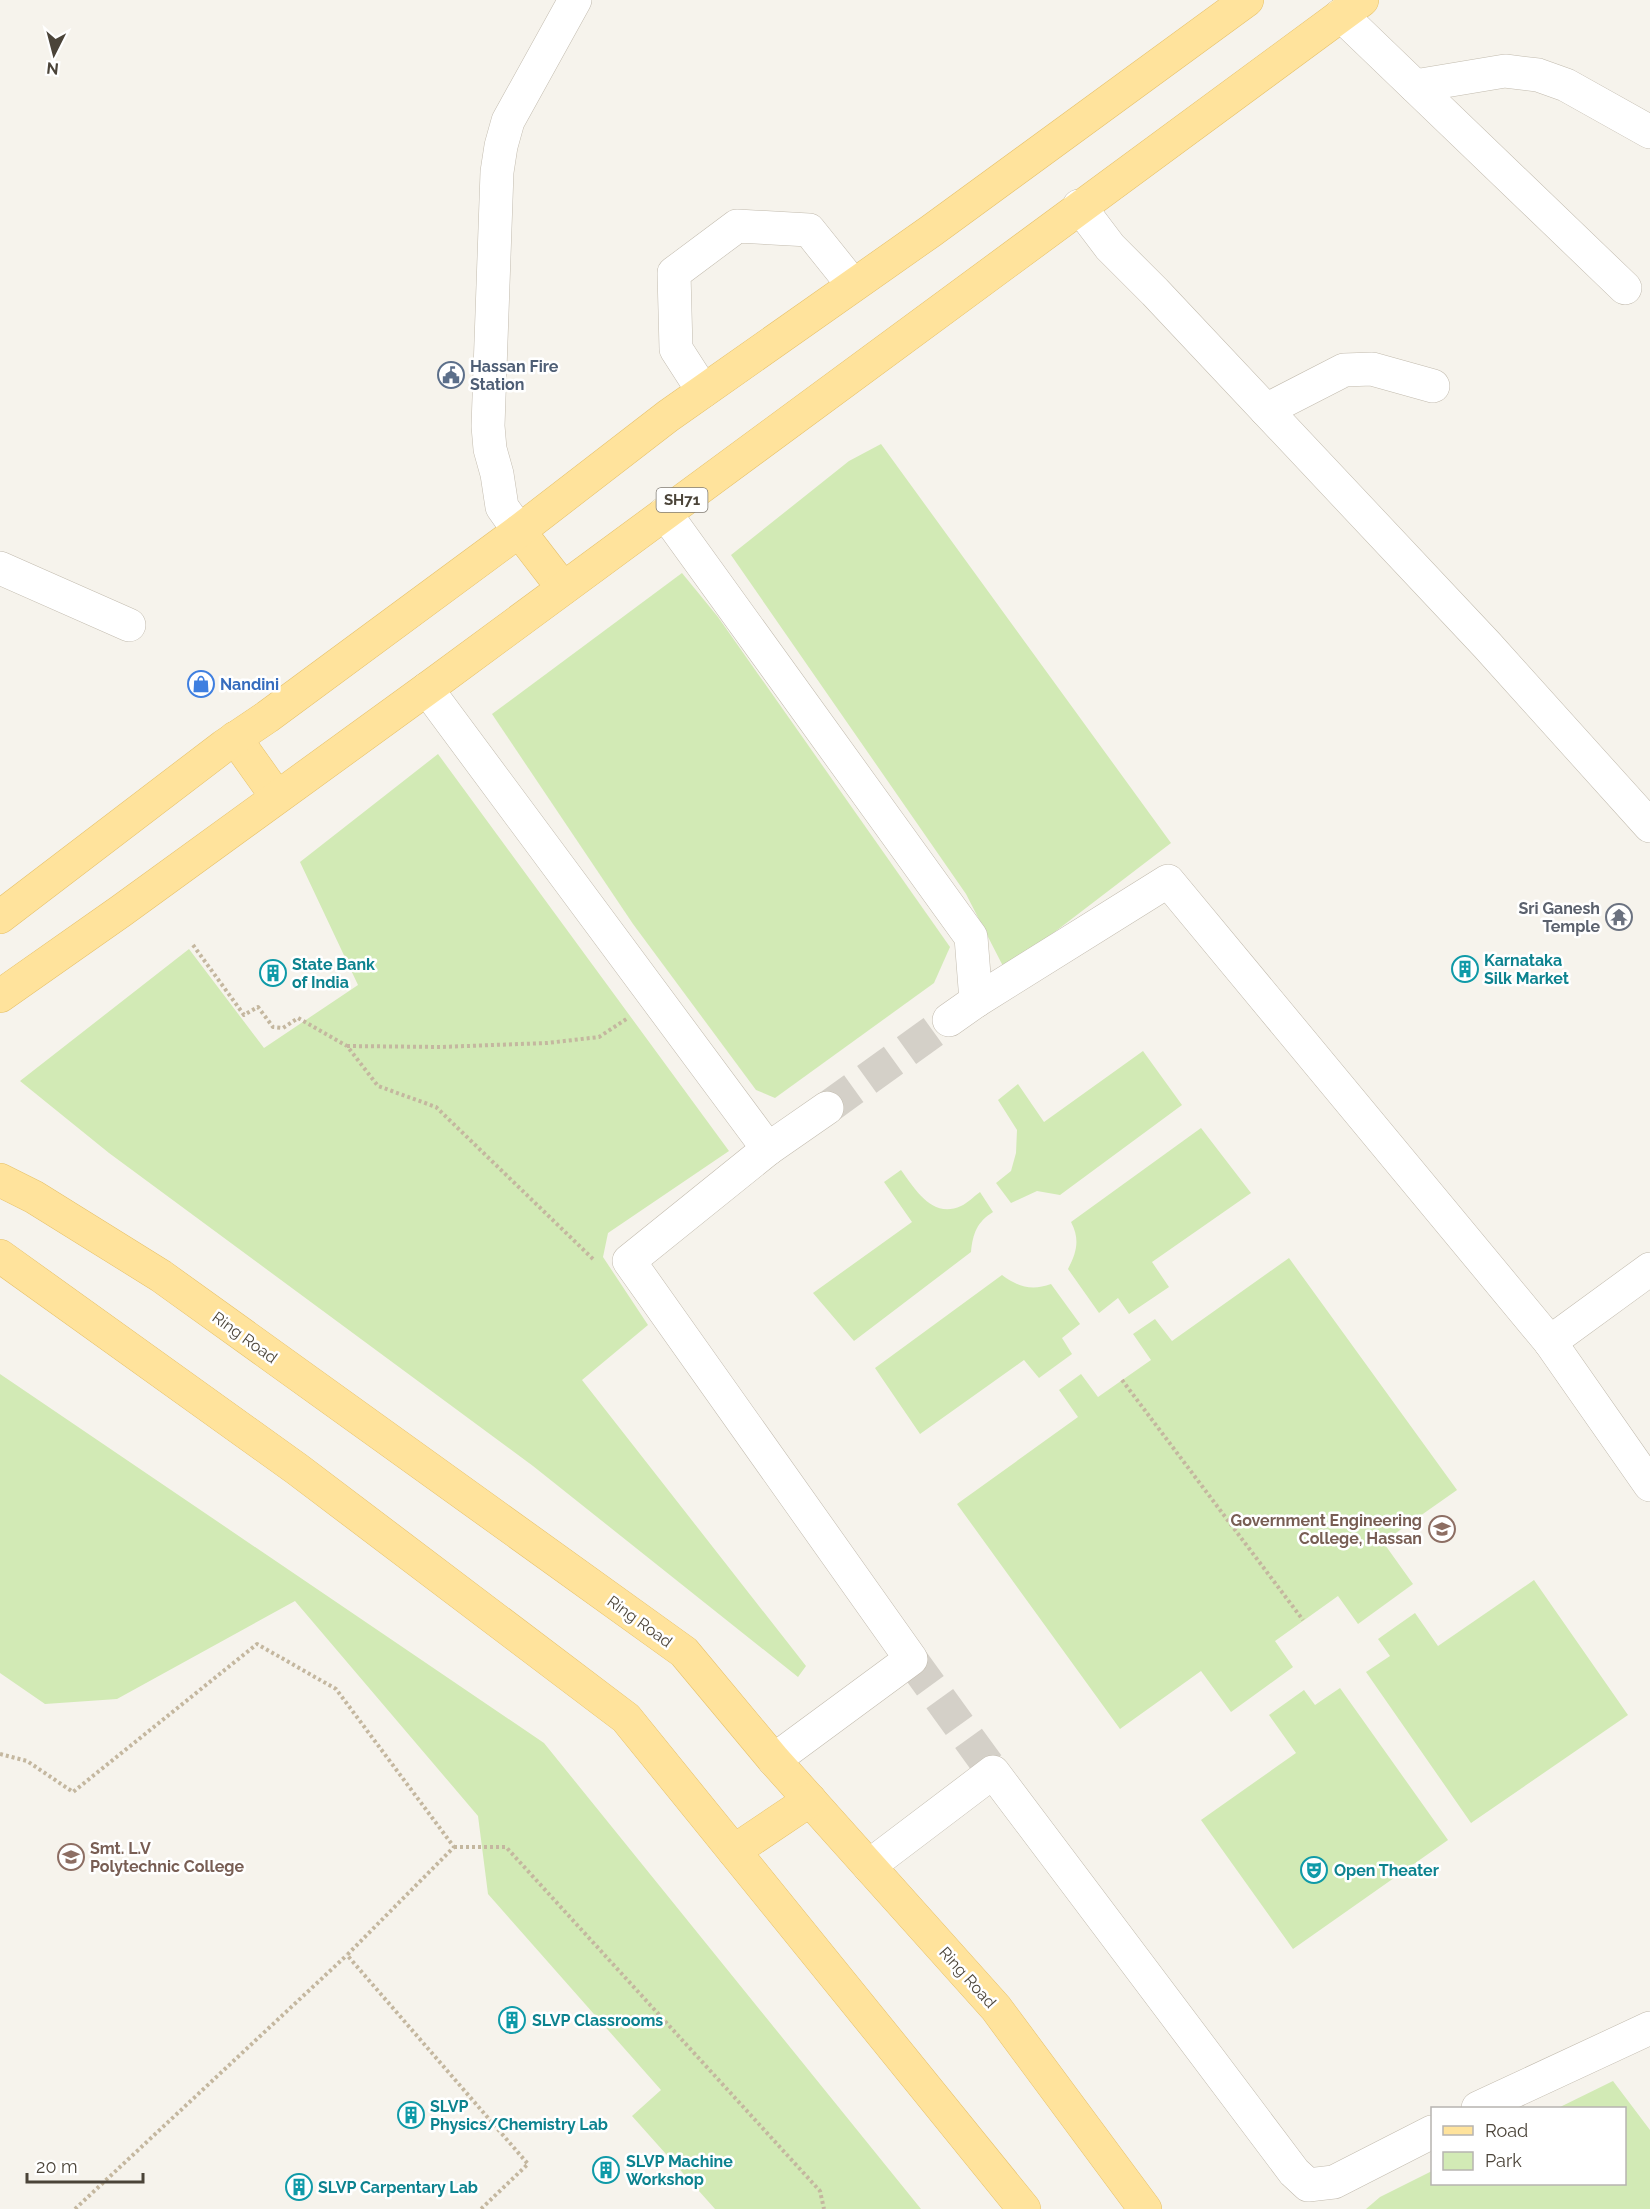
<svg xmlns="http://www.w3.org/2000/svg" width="1650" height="2209" viewBox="0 0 1650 2209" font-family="Raleway,sans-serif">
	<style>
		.green { fill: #d2eab5 }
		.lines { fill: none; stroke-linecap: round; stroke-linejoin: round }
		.minor-tunnel { stroke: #d4d0c8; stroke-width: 33; stroke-dasharray: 33 16; stroke-linecap: butt }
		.minor-casing { stroke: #c2bbae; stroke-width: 34 }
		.major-casing { stroke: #e6c16a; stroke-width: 34 }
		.path { stroke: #c4b79f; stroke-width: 4; stroke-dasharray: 3 3; stroke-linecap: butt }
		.minor { stroke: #fff; stroke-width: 33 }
		.major { stroke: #ffe39c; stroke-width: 33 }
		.labels { text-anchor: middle; stroke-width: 5; stroke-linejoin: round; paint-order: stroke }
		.shield { fill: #fff; stroke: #817c74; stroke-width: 1.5 }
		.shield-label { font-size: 15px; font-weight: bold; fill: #4b4439 }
		.service-label { font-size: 16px; font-weight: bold; fill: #4e5e75; stroke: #fff; text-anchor: start }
		.shop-label { font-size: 16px; font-weight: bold; fill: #366cbe; stroke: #fff; text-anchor: start }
		.worship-label { font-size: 16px; font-weight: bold; fill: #5b616d; stroke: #fff; text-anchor: end }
		.culture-label { font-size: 16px; font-weight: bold; fill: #0d838f; stroke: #fff; text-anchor: start }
		.street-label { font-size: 16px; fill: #4b4439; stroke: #fff }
		.education-label { font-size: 16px; font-weight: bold; fill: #785e54; stroke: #fff; text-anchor: end }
	</style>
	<rect width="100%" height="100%" fill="#f6f3ec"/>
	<g class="green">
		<polygon points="881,444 1171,843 1005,970 966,894 731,555 849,461"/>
		<polygon points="682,573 718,617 950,947 934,983 775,1098 756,1090 633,924 492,714"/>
		<polygon points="438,754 729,1151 608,1233 603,1257 648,1325 582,1380 806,1666 798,1677 533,1466 109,1153 20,1081 189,949 264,1048 358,985 300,862"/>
		<polygon points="1143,1051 1182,1105 1060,1195 1037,1191 1011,1203 996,1183 1011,1171 1016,1153 1017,1130 998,1100 1018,1084 1044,1122"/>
		<path d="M1201,1128l50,65 -99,69 17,25 -40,27 -11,-16 -19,15 -31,-44c9,-17 12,-30 3,-47z"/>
		<path d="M901,1170c14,19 31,49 60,36 7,-3 13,-10 19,-14l13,20c-16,10 -20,21 -22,40l-117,89 -41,-48 99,-71 -28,-40z"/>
		<polygon points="1289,1258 1457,1490 1383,1542 1413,1584 1358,1624 1338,1596 1275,1641 1293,1667 1231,1712 1201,1671 1120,1729 957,1504 1078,1417 1059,1390 1081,1374 1098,1397 1151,1360 1133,1334 1155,1319 1172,1341"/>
		<path d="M1002,1275c16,12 30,16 49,9l29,40 -18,14 10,16 -33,24 -15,-18 -104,74 -45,-66z"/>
		<polygon points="0,1374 544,1743 921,2209 715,2209 632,2116 661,2090 488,1894 478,1816 295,1601 117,1699 45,1704 0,1673"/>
		<polygon points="1534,1580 1628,1715 1471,1823 1366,1672 1390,1656 1378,1639 1415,1613 1438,1646"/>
		<polygon points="1340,1688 1448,1840 1293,1949 1201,1820 1296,1753 1269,1715 1304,1690 1315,1705"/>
		<polygon points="1613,2081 1650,2130 1650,2209 1366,2209 1380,2197 1432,2171 1432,2184 1624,2184 1624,2108 1558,2108"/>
	</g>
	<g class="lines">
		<g class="minor-tunnel">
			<polyline points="827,1108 949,1020"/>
			<polyline points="911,1659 993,1772"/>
		</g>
		<defs>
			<g id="minor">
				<polyline points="1341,15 1625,288"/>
				<polyline points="1415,86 1505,71 1538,75 1566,85 1650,132"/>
				<polyline points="1079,206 1110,247 1155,292 1487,645 1650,826"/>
				<polyline points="703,391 676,349 674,273 737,226 809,230 853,285"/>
				<polyline points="1266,410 1344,370 1372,369 1433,386"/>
				<polyline points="665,513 971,937 976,1001 949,1020"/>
				<polyline points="519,531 502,507 497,474 490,449 488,426 497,172 501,146 508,121 575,0"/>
				<polyline points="0,568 129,625"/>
				<polyline points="427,689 768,1149"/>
				<polyline points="976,1001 1168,881 1550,1342"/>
				<polyline points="1650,1269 1550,1342 1650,1485"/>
				<polyline points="774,1760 911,1659 629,1261 768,1149 827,1108"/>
				<polyline points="869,1866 993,1772 1294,2172 1308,2185 1334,2182 1432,2132"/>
				<polyline points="1478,2108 1650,2028"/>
			</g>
			<g id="major">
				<polyline points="519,531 563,588"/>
				<polyline points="235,738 277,797"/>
				<polyline points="0,917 224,746 267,717 519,531 668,416 931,231 1247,0"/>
				<polyline points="0,996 121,911 435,683 1362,0"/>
				<polyline points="0,1180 34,1197 161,1276 684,1652 774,1760 996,2008 1145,2209"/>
				<polyline points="0,1256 297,1469 626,1718 1024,2209"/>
				<polyline points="734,1851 810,1800"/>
			</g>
		</defs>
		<use href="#minor" class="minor-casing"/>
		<use href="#major" class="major-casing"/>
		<g class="path">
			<polyline points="193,945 244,1015 258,1007 273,1027 283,1028 298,1018 347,1046 378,1086 436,1107 593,1259"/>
			<polyline points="347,1046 440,1047 547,1043 599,1037 628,1018"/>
			<polyline points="1122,1380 1303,1620"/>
			<polyline points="0,1754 27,1761 73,1792 257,1644 336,1689 454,1847 347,1955 528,2164 481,2209"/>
			<polyline points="454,1847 506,1847 820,2191 824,2209"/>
			<polyline points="75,2209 347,1955"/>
		</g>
		<use href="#minor" class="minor"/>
		<use href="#major" class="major"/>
	</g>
	<defs>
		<symbol id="civic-ring" viewBox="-11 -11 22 22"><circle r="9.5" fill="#fff" stroke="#5c6f8a" stroke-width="1.5"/><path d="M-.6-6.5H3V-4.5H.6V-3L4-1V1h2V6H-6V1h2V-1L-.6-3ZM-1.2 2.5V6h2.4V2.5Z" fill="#5c6f8a"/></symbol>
		<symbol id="shop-ring" viewBox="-11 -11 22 22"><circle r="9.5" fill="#fff" stroke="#3f7fe0" stroke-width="1.5"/><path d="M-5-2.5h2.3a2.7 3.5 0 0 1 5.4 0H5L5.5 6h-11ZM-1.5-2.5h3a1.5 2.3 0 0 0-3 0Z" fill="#3f7fe0"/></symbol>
		<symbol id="temple-ring" viewBox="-11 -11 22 22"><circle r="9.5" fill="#fff" stroke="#6b7280" stroke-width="1.5"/><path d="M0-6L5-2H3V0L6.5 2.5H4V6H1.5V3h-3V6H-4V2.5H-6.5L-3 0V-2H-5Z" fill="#6b7280"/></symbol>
		<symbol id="building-ring" viewBox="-11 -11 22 22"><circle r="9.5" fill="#fff" stroke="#0f9aa8" stroke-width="1.5"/><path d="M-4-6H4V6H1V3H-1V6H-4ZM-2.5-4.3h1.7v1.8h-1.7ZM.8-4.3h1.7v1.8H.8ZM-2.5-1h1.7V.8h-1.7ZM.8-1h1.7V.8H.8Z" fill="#0f9aa8"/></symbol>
		<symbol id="university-ring" viewBox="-11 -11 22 22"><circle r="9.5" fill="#fff" stroke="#8d6e63" stroke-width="1.5"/><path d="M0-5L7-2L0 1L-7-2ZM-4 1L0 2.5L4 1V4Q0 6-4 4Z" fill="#8d6e63"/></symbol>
		<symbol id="theatre-ring" viewBox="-11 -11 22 22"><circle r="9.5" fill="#fff" stroke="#0f9aa8" stroke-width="1.5"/><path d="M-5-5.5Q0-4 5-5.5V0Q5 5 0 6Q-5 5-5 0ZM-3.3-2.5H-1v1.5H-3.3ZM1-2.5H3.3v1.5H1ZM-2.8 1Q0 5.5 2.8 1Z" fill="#0f9aa8"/></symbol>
	</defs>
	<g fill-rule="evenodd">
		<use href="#civic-ring" x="436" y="360" width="30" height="30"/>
		<use href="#shop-ring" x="186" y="669" width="30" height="30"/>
		<use href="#temple-ring" x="1604" y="902" width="30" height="30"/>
		<use href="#building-ring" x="1450" y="954" width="30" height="30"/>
		<use href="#building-ring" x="258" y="958" width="30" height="30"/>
		<use href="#university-ring" x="1427" y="1514" width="30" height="30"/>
		<use href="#university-ring" x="56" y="1842" width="30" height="30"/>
		<use href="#theatre-ring" x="1299" y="1855" width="30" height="30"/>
		<use href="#building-ring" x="497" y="2005" width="30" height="30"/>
		<use href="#building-ring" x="396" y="2100" width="30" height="30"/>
		<use href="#building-ring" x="591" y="2155" width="30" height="30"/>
		<use href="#building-ring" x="284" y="2172" width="30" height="30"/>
	</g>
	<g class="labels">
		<rect class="shield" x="656.5" y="488" width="51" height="24" rx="4.5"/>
		<g class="shield-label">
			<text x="682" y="505">SH71</text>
		</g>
		<g class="service-label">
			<text x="470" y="372">Hassan Fire<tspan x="470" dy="18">Station</tspan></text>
		</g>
		<g class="shop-label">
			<text x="220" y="690">Nandini</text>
		</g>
		<g class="worship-label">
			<text x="1600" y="914">Sri Ganesh<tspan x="1600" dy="18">Temple</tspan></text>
		</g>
		<g class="culture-label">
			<text x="1484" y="966">Karnataka<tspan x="1484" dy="18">Silk Market</tspan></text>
			<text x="292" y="970">State Bank<tspan x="292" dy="18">of India</tspan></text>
			<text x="1334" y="1876">Open Theater</text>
			<text x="532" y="2026">SLVP Classrooms</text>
			<text x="430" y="2112">SLVP<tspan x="430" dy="18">Physics/Chemistry Lab</tspan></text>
			<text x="626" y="2167">SLVP Machine<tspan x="626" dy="18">Workshop</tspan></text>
			<text x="318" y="2193">SLVP Carpentary Lab</text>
		</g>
		<g class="street-label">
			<text transform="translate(245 1337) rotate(36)" y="6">Ring Road</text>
			<text transform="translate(640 1621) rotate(36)" y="6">Ring Road</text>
			<text transform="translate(968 1977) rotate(48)" y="6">Ring Road</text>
		</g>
		<g class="education-label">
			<text x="1422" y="1526">Government Engineering<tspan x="1422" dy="18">College, Hassan</tspan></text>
			<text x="90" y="1854" text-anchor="start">Smt. L.V<tspan x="90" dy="18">Polytechnic College</tspan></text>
		</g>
	</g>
	<rect x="1431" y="2107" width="195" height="78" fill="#ffffff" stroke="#b7b4b0" stroke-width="1.5"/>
	<rect x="1443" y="2126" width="30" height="9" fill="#ffe39c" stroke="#b7b4b0" stroke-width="1.5"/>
	<text x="1485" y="2137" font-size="18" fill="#4b4439">Road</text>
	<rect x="1443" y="2152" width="30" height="18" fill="#d2eab5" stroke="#b7b4b0" stroke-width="1.5"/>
	<text x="1485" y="2167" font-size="18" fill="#4b4439">Park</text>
	<g transform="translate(54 54) rotate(186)" stroke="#ffffff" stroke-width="4.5" paint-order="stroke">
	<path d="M0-4.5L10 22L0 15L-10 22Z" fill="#4b4439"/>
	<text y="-9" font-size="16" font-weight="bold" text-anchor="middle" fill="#4b4439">N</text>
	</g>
	<path d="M27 2173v9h116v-9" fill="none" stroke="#4b4439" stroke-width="3"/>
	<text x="36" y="2173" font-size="18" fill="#4b4439" stroke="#ffffff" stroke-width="4.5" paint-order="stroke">20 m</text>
</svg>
